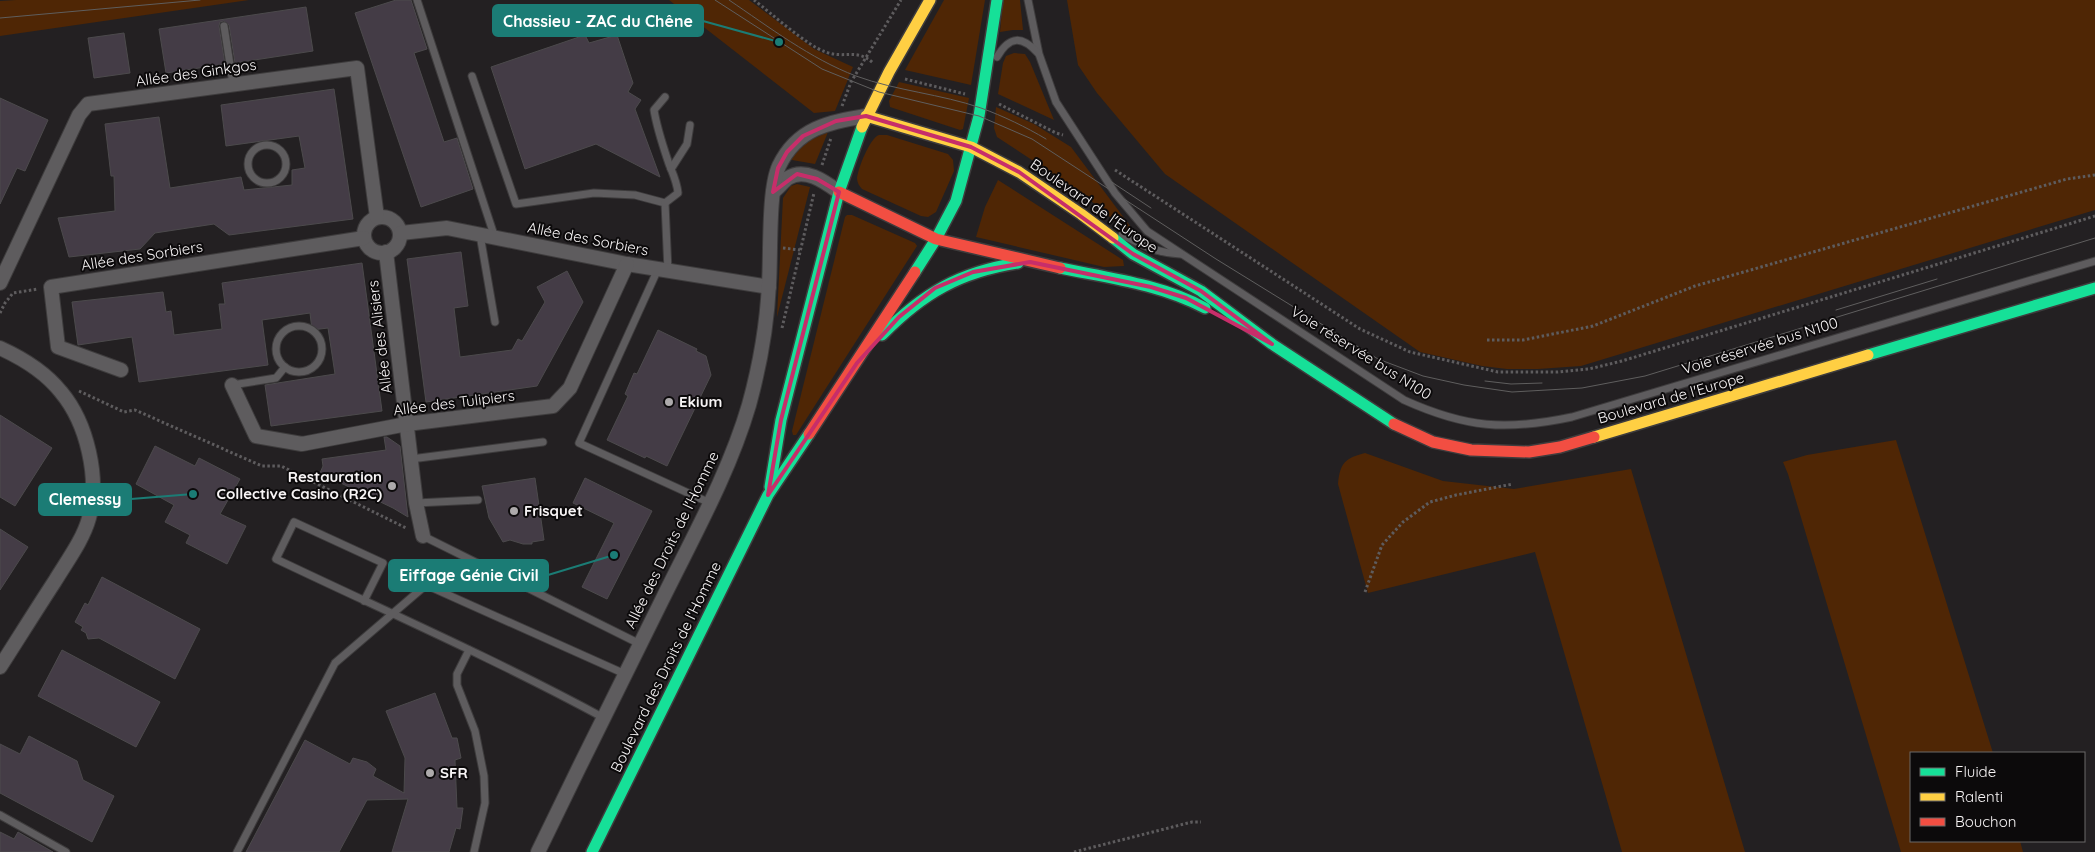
<svg xmlns="http://www.w3.org/2000/svg" width="2095" height="852" viewBox="0 0 2095 852" font-family="Quicksand,sans-serif">
	<style>
		.green { fill: #4f2605 }
		.building { fill: #443c46; stroke: #4c4a4c }
		.lines { fill: none; stroke-linecap: round; stroke-linejoin: round }
		.lane-casing { stroke: #3e3c3d; stroke-width: 9 }
		.street-casing { stroke: #3e3c3d; stroke-width: 16 }
		.fast-casing { stroke: #3e3c3d; stroke-width: 14 }
		.slow-casing { stroke: #3e3c3d; stroke-width: 14 }
		.jam-casing { stroke: #3e3c3d; stroke-width: 14 }
		.path { stroke: #5e5c5e; stroke-width: 3; stroke-dasharray: 2.5 2.5; stroke-linecap: butt }
		.lane { stroke: #5e5c5e; stroke-width: 7 }
		.street { stroke: #5e5c5e; stroke-width: 14 }
		.fast { stroke: #16e098; stroke-width: 11 }
		.slow { stroke: #ffcf43; stroke-width: 11 }
		.jam { stroke: #f24e42; stroke-width: 11 }
		.tram { stroke: #5f5e5e; stroke-width: 1 }
		.marked { fill: none; stroke: #c72e6a; stroke-width: 4; stroke-linejoin: round }
		.poi-dot { fill: #adaaab; stroke: #0c0a0b; stroke-width: 2 }
		.labels { text-anchor: middle; stroke-width: 4; stroke-linejoin: round; paint-order: stroke }
		.street-label { font-size: 15px; fill: #f7f4f5; stroke: #0c0a0b }
		.poi-label { font-size: 15px; font-weight: bold; fill: #f7f4f5; stroke: #0c0a0b; text-anchor: start }
		.leader { fill: none; stroke: #1b7c75; stroke-width: 2 }
		.callout-dot { fill: #1b7c75; stroke: #0c0a0b; stroke-width: 2 }
		.callout { fill: #1b7c75; stroke: #1b7c75; stroke-width: 2 }
		.callout-label { font-size: 16px; text-anchor: middle; font-weight: bold; fill: #fff }
	</style>
	<rect width="100%" height="100%" fill="#232022"/>
	<g class="green">
		<polygon points="16,0 249,0 0,36 0,1"/>
		<polygon points="669,0 749,0 814,49 853,67 835,111 814,113"/>
		<polygon points="944,0 985,0 971,85 905,70"/>
		<polygon points="1003,0 1020,0 1023,30 1013,30 1000,32"/>
		<polygon points="1067,0 2095,0 2095,210 1581,366 1538,369 1507,369 1482,366 1420,352 1165,174 1097,93 1078,65"/>
		<polygon points="1014,53 1025,54 1030,62 1054,120 998,94 1003,63 1006,56"/>
		<polygon points="899,82 969,98 963,129 960,130 890,107 889,101"/>
		<polygon points="996,107 1034,124 1071,147 1136,234 1131,235 1082,193 997,137 994,128"/>
		<polygon points="828,132 815,164 792,160 791,157 802,144"/>
		<path d="M879,135h8l61,19 5,6 1,11 -18,41 -8,5 -7,-1 -59,-27c-3,-3 -5,-7 -5,-11 1,-10 13,-40 22,-43z"/>
		<polygon points="998,180 1123,260 1124,266 1104,267 976,237 985,207"/>
		<polygon points="797,184 810,187 777,317 783,198 791,186"/>
		<polygon points="847,215 852,215 915,243 917,246 796,435 793,435 792,431 845,217"/>
		<polygon points="1896,440 1993,753 1911,753 1911,841 2020,841 2023,852 1901,852 1788,474 1783,462 1807,455"/>
		<path d="M1365,453l78,28 71,8 117,-20 114,383h-123l-87,-300 -167,41 -30,-109c2,-21 7,-26 27,-31z"/>
	</g>
	<g class="building">
		<polygon points="396,0 411,0 427,49 414,53 444,142 457,138 473,189 421,207 355,13"/>
		<polygon points="306,7 313,51 235,63 229,25 224,21 220,22 219,26 225,64 166,73 159,29"/>
		<polygon points="124,33 130,73 94,78 88,38"/>
		<polygon points="585,35 589,43 617,35 633,83 628,92 641,100 635,109 660,177 596,144 525,169 491,67"/>
		<polygon points="334,89 353,219 229,235 214,224 155,233 140,249 69,257 58,218 115,211 114,176 111,176 105,124 159,117 170,188 241,177 244,190 292,185 292,170 305,168 299,136 226,146 221,105"/>
		<polygon points="0,98 48,120 25,171 17,168 0,204"/>
		<polygon points="461,252 468,306 454,308 460,357 512,350 518,339 522,341 545,302 537,287 567,271 583,302 537,386 426,402 407,259"/>
		<polygon points="362,263 382,411 271,426 265,385 335,374 328,328 312,330 310,313 262,320 268,365 139,382 132,337 78,345 72,302 163,292 166,312 171,311 174,335 222,329 219,304 225,304 222,283"/>
		<polygon points="658,330 697,349 696,351 706,356 711,375 667,466 646,456 645,458 607,440 628,396 625,394 634,373 637,374"/>
		<polygon points="0,415 52,448 15,506 0,497"/>
		<polygon points="384,437 387,437 400,446 408,517 393,508 320,473 323,466 322,459 386,450"/>
		<polygon points="155,446 195,466 199,458 240,479 220,514 246,526 227,564 186,543 190,535 165,522 174,505 136,484"/>
		<polygon points="535,478 544,540 532,542 532,544 523,544 510,540 503,542 489,518 482,486"/>
		<polygon points="585,478 652,511 607,599 582,587 614,523 573,503"/>
		<polygon points="0,529 28,547 0,590"/>
		<polygon points="102,577 200,629 175,679 99,638 88,639 86,633 81,630 83,627 75,622 85,603 88,605"/>
		<polygon points="62,650 160,702 136,747 38,696"/>
		<polygon points="435,693 452,738 457,738 461,758 455,760 457,808 463,808 460,829 456,828 449,852 392,852 408,799 367,800 339,852 246,852 305,740 350,764 353,758 367,762 376,769 373,776 404,793 405,758 386,711"/>
		<polygon points="29,736 77,761 83,780 114,796 92,842 0,793 0,744 20,754"/>
		<polygon points="0,832 14,839 18,832 53,852 0,852"/>
	</g>
	<g class="lines">
		<defs>
			<g id="lane">
				<polyline points="417,0 495,238"/>
				<path d="M1028,0l11,54 17,48 59,91 32,38 257,169c62,28 102,31 168,17l523,-156"/>
				<polyline points="224,26 233,84"/>
				<path d="M997,57c13,-22 25,-21 41,-4"/>
				<polyline points="472,76 516,204 594,193 635,195 665,203 668,271"/>
				<path d="M665,97l-11,13c3,19 9,36 15,54 4,10 8,18 9,29l-13,10"/>
				<circle cx="267" cy="164" r="19"/>
				<polyline points="671,169 687,144 690,125"/>
				<polyline points="480,235 495,322"/>
				<path d="M1122,235c21,10 34,18 58,19"/>
				<polyline points="658,269 579,443 710,503"/>
				<circle cx="299" cy="349" r="23"/>
				<polyline points="232,385 276,378 285,367"/>
				<polyline points="411,459 543,442"/>
				<polyline points="416,503 478,500"/>
				<polyline points="423,536 640,644"/>
				<path d="M364,601l19,-38 -89,-41 -18,37c109,52 221,101 328,159"/>
				<polyline points="469,650 457,674 457,685 475,731 484,776 485,803 474,852"/>
				<polyline points="0,815 66,852"/>
				<polyline points="237,852 335,663 426,585 625,674"/>
			</g>
			<g id="street">
				<path d="M773,192c5,-4 10,-10 15,-14 17,-11 37,4 51,14"/>
				<circle cx="382" cy="235" r="18"/>
				<polyline points="401,233 447,228 627,264 769,287"/>
				<polyline points="386,252 416,503 423,536"/>
				<polyline points="0,283 79,115 88,104 357,68 377,217"/>
				<path d="M0,348c22,10 46,25 61,44 26,31 39,86 28,126 -6,22 -22,43 -34,63 -19,29 -37,58 -55,86"/>
				<polyline points="121,370 58,347 51,287 364,238"/>
				<polyline points="232,385 256,436 302,444 407,424 553,406 570,388 627,264"/>
				<path d="M538,852c41,-85 83,-170 125,-254 31,-63 66,-125 86,-193 11,-40 18,-79 20,-121 2,-29 -1,-94 10,-118 18,-38 50,-44 87,-50"/>
			</g>
			<g id="fast">
				<polyline points="1113,238 1133,254 1201,291 1272,344 1394,424"/>
				<path d="M1060,268c49,10 100,16 145,40"/>
				<polyline points="915,272 936,239 956,201 979,116 997,0"/>
				<path d="M882,335c41,-42 78,-63 136,-72"/>
				<polyline points="1868,355 2095,288"/>
				<polyline points="770,487 781,420 839,192 862,127"/>
				<polyline points="592,852 768,495 809,434"/>
			</g>
			<g id="slow">
				<polyline points="866,116 971,147 1019,172 1081,214 1113,238"/>
				<polyline points="862,127 889,72 930,0"/>
				<polyline points="1594,437 1868,355"/>
			</g>
			<g id="jam">
				<polyline points="839,192 936,239 1060,268"/>
				<polyline points="1394,424 1433,442 1471,450 1529,452 1560,447 1594,437"/>
				<polyline points="809,434 915,272"/>
			</g>
		</defs>
		<use href="#lane" class="lane-casing"/>
		<use href="#street" class="street-casing"/>
		<use href="#fast" class="fast-casing"/>
		<use href="#slow" class="slow-casing"/>
		<use href="#jam" class="jam-casing"/>
		<g class="path">
			<path d="M754,0c17,13 53,46 72,52 18,7 31,-4 47,11"/>
			<polyline points="905,79 965,94"/>
			<polyline points="999,104 1056,133 1063,135"/>
			<polyline points="842,106 851,82 901,0"/>
			<polyline points="822,165 831,138"/>
			<polyline points="1115,170 1360,329 1410,352 1498,372 1558,372 1589,369 1622,361 2095,216"/>
			<polyline points="783,248 800,250"/>
			<polyline points="0,313 5,303 13,293 38,289"/>
			<polyline points="782,328 814,193"/>
			<polyline points="1487,340 1523,340 1593,326 1695,286 2067,179 2095,175"/>
			<polyline points="79,391 124,412 135,410 262,466 281,466 406,528"/>
			<polyline points="1365,592 1382,545 1403,522 1430,502 1456,495 1513,484"/>
			<polyline points="1074,852 1192,822 1201,822"/>
		</g>
		<use href="#lane" class="lane"/>
		<use href="#street" class="street"/>
		<use href="#fast" class="fast"/>
		<use href="#slow" class="slow"/>
		<use href="#jam" class="jam"/>
		<g class="tram">
			<polyline points="715,0 822,69 879,92 979,116 1032,139 1216,259 1378,359 1423,376 1464,385 1512,392 1582,388 1645,376 2095,238"/>
			<path d="M729,0c40,27 82,59 127,76 41,15 85,18 125,32 22,8 45,19 65,31"/>
			<polyline points="0,18 200,0"/>
			<polyline points="1101,175 1151,208"/>
			<polyline points="1836,310 1937,279"/>
			<polyline points="1485,381 1511,384 1542,383"/>
		</g>
	</g>
	<path class="marked" d="M866,116l105,31 48,25 114,82 68,37 71,53 -86,-46 -35,-11 -121,-25 -57,10 -38,16 -36,29 -42,46 -89,132 13,-75 58,-228 -22,-13 -20,-5 -24,18 5,-24 9,-16 16,-16 33,-15z"/>
	<g class="poi-dot">
		<circle cx="669" cy="402" r="5"/>
		<circle cx="392" cy="486" r="5"/>
		<circle cx="514" cy="511" r="5"/>
		<circle cx="430" cy="773" r="5"/>
	</g>
	<g class="labels">
		<g class="street-label">
			<text transform="translate(196 73) rotate(-8)" y="5">Allée des Ginkgos</text>
			<text transform="translate(1094 206) rotate(35)" y="5">Boulevard de l'Europe</text>
			<text transform="translate(588 239) rotate(11)" y="5">Allée des Sorbiers</text>
			<text transform="translate(142 256) rotate(-9)" y="5">Allée des Sorbiers</text>
			<text transform="translate(380 337) rotate(-97)" y="5">Allée des Alisiers</text>
			<text transform="translate(1760 346) rotate(-17)" y="5">Voie réservée bus N100</text>
			<text transform="translate(1361 353) rotate(32)" y="5">Voie réservée bus N100</text>
			<text transform="translate(1671 398) rotate(-16)" y="5">Boulevard de l'Europe</text>
			<text transform="translate(454 403) rotate(-7)" y="5">Allée des Tulipiers</text>
			<text transform="translate(672 540) rotate(-64)" y="5">Allée des Droits de l'Homme</text>
			<text transform="translate(666 667) rotate(-64)" y="5">Boulevard des Droits de l'Homme</text>
		</g>
		<g class="poi-label">
			<text x="679" y="407">Ekium</text>
			<text x="382" y="482" text-anchor="end">Restauration<tspan x="382" dy="17">Collective Casino (R2C)</tspan></text>
			<text x="524" y="516">Frisquet</text>
			<text x="440" y="778">SFR</text>
		</g>
	</g>
	<path class="leader" d="M779 42L703 21M193 494L131 499M614 555L548 575"/>
	<g class="callout-dot">
		<circle cx="779" cy="42" r="5"/>
		<circle cx="193" cy="494" r="5"/>
		<circle cx="614" cy="555" r="5"/>
	</g>
	<g class="callout">
		<rect x="493" y="5" width="210" height="31" rx="5"/>
		<rect x="39" y="484" width="92" height="31" rx="5"/>
		<rect x="389" y="560" width="159" height="31" rx="5"/>
	</g>
	<g class="callout-label">
		<text x="598" y="27">Chassieu - ZAC du Chêne</text>
		<text x="85" y="505">Clemessy</text>
		<text x="469" y="581">Eiffage Génie Civil</text>
	</g>
	<rect x="1910" y="752" width="175" height="90" fill="#0c0a0b" stroke="#6a6869"/>
	<rect x="1920" y="768" width="25" height="8" fill="#16e098" stroke="#6a6869"/>
	<text x="1955" y="777" font-size="15" fill="#f7f4f5">Fluide</text>
	<rect x="1920" y="793" width="25" height="8" fill="#ffcf43" stroke="#6a6869"/>
	<text x="1955" y="802" font-size="15" fill="#f7f4f5">Ralenti</text>
	<rect x="1920" y="818" width="25" height="8" fill="#f24e42" stroke="#6a6869"/>
	<text x="1955" y="827" font-size="15" fill="#f7f4f5">Bouchon</text>
</svg>
